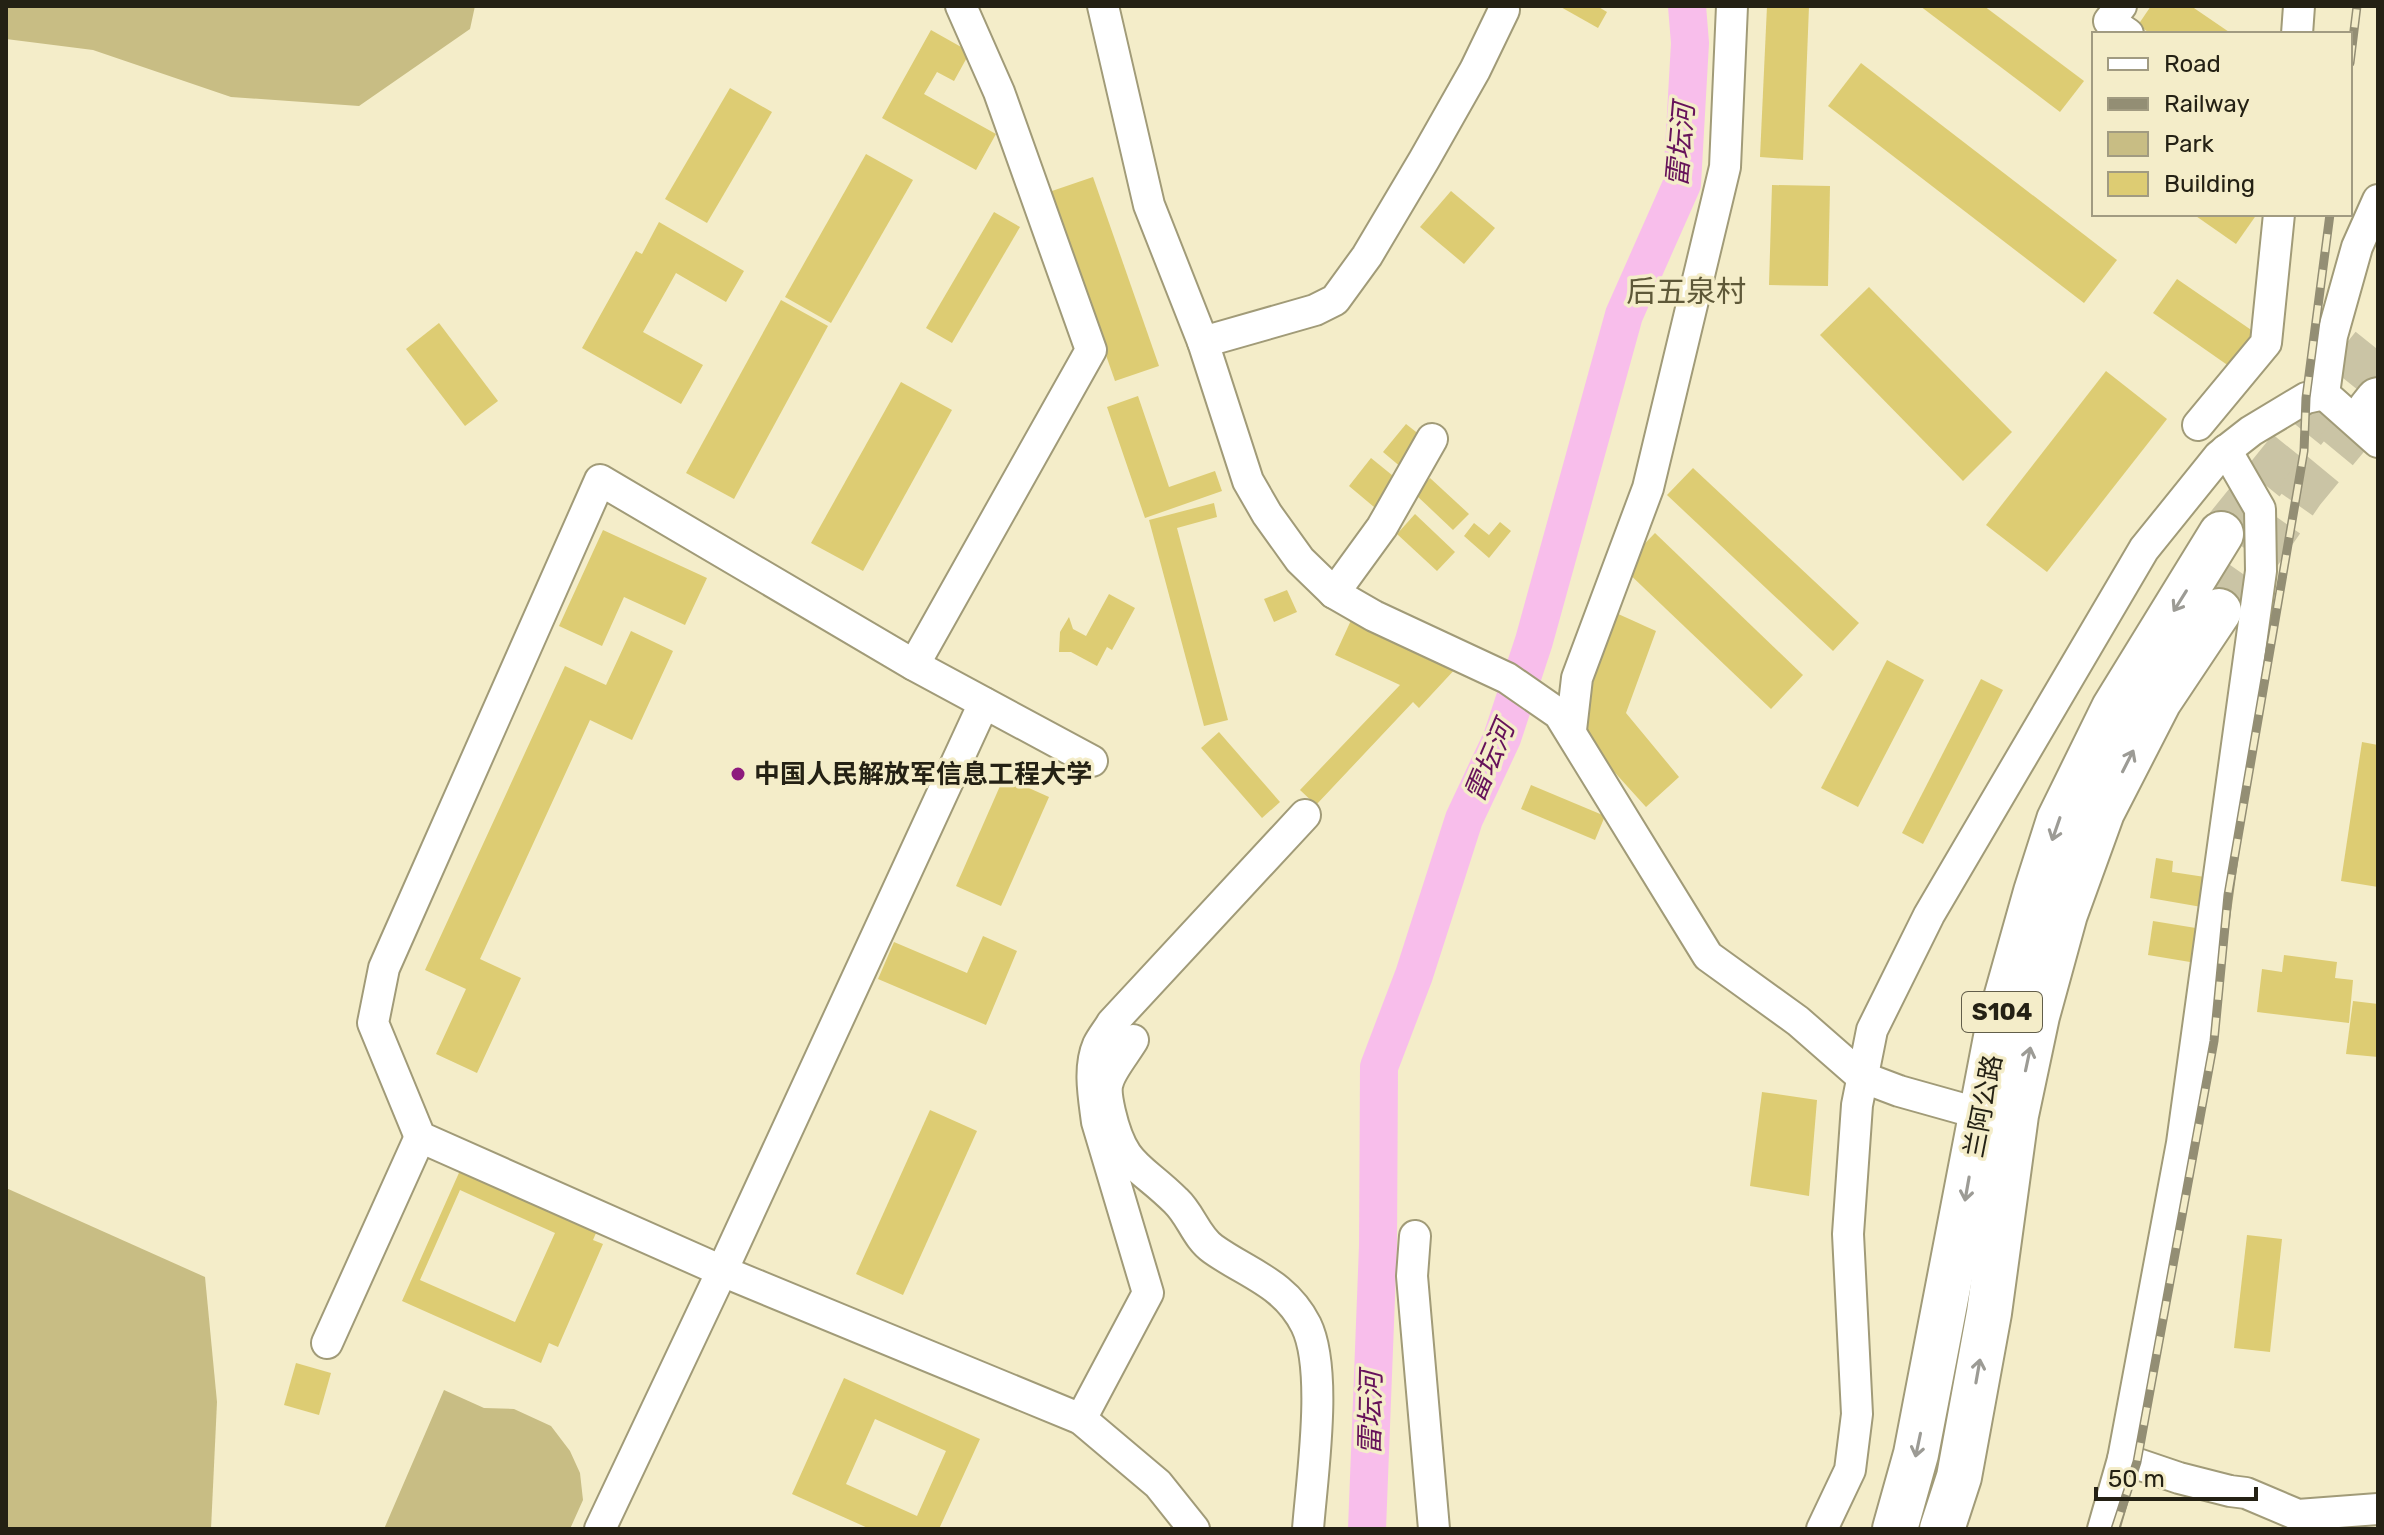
<svg xmlns="http://www.w3.org/2000/svg" width="2384" height="1535" viewBox="0 0 2384 1535" font-family="Rubik,'Noto Sans SC',sans-serif">
	<style>
		.green { fill: #c8bd84 }
		.lines { fill: none; stroke-linecap: round; stroke-linejoin: round }
		.river { stroke: #f8beeb; stroke-width: 38 }
		.building { fill: #ddcc73; fill-rule: evenodd }
		.highway-tunnel { stroke: #cac4a5; stroke-width: 44; stroke-dasharray: 44 22; stroke-linecap: butt }
		.minor-casing { stroke: #a19b78; stroke-width: 34 }
		.highway-casing { stroke: #a19b78; stroke-width: 48 }
		.minor { stroke: #fff; stroke-width: 30 }
		.highway { stroke: #fff; stroke-width: 44 }
		.rail-casing { stroke: #938e74; stroke-width: 9 }
		.rail { stroke: #f4edc9; stroke-width: 6; stroke-dasharray: 18; stroke-linecap: butt }
		.oneway { stroke: #9c9b95 }
		.poi-dot { fill: #8d1b7d; stroke: #f4edc9; stroke-width: 3 }
		.labels { text-anchor: middle; stroke-width: 7; stroke-linejoin: round; paint-order: stroke }
		.shield { fill: #f4edc9; stroke: #625e4a; stroke-width: 2 }
		.shield-label { font-size: 24px; font-weight: bold; fill: #242114 }
		.poi-label { font-size: 26px; font-weight: bold; fill: #242114; stroke: #f4edc9; text-anchor: start }
		.street-label { font-size: 26px; fill: #242114; stroke: #f4edc9 }
		.water-label { font-size: 28px; font-style: italic; fill: #66125a; stroke: #f4edc9 }
		.quarter-label { font-size: 30px; fill: #5e5838; stroke: #f4edc9 }
	</style>
	<rect width="100%" height="100%" fill="#f4edc9"/>
	<g class="green">
		<polygon points="6,6 475,6 470,29 359,106 231,97 93,50 6,39"/>
		<polygon points="6,1188 205,1277 217,1402 211,1529 6,1529"/>
		<polygon points="444,1390 484,1408 514,1409 551,1426 570,1451 580,1473 583,1500 570,1529 384,1529"/>
	</g>
	<g class="lines">
		<polyline class="river" points="1367,1529 1378,1246 1379,1067 1414,975 1464,819 1502,738 1534,641 1624,315 1682,184 1690,43 1687,6"/>
	</g>
	<g class="building">
		<polygon points="1559,6 1597,6 1607,12 1598,28"/>
		<polygon points="1767,6 1809,6 1803,160 1760,157"/>
		<polygon points="1920,6 1984,6 2084,81 2060,112"/>
		<polygon points="2151,6 2191,6 2232,34 2151,34 2138,25"/>
		<polygon points="931,30 970,52 954,81 937,72 924,94 996,134 976,170 882,118"/>
		<polygon points="1861,63 2117,260 2084,303 1828,106"/>
		<polygon points="730,88 772,112 707,223 665,199"/>
		<polygon points="866,154 913,180 831,323 785,297"/>
		<polygon points="1093,177 1159,366 1115,381 1049,192"/>
		<polygon points="1772,185 1830,186 1828,286 1769,285"/>
		<polygon points="1451,191 1495,228 1464,264 1420,227"/>
		<polygon points="994,212 1020,227 952,343 926,328"/>
		<polygon points="2193,214 2257,214 2236,244"/>
		<polygon points="659,222 744,271 726,302 676,273 643,332 703,365 681,404 582,348 636,251 642,254"/>
		<polygon points="2177,279 2260,336 2236,371 2153,313"/>
		<polygon points="1869,287 2012,432 1963,481 1820,335"/>
		<polygon points="781,300 828,326 734,499 686,473"/>
		<polygon points="439,323 498,401 465,426 406,349"/>
		<polygon points="2106,371 2167,419 2047,572 1986,525"/>
		<polygon points="901,382 952,410 863,571 811,543"/>
		<polygon points="1138,396 1169,487 1215,471 1222,491 1145,518 1107,407"/>
		<polygon points="1406,424 1425,439 1402,468 1383,452"/>
		<polygon points="1371,458 1403,484 1380,512 1349,486"/>
		<polygon points="1693,468 1859,623 1833,651 1667,495"/>
		<polygon points="1430,478 1469,514 1453,530 1415,494"/>
		<polygon points="1214,503 1217,517 1177,528 1228,720 1204,726 1149,520"/>
		<polygon points="1415,514 1455,552 1437,571 1397,534"/>
		<polygon points="1500,522 1511,531 1489,558 1464,536 1474,523 1489,535"/>
		<polygon points="603,530 707,578 685,625 624,597 602,646 559,626"/>
		<polygon points="1655,533 1803,675 1771,709 1622,567"/>
		<polygon points="1287,590 1297,612 1274,622 1264,599"/>
		<polygon points="1109,594 1135,608 1112,650 1107,647 1097,666 1071,652 1059,652 1060,632 1069,617 1073,629 1086,636"/>
		<polygon points="1616,613 1656,631 1626,713 1679,777 1646,807 1589,744 1583,713"/>
		<polygon points="1353,616 1457,667 1419,708 1413,702 1316,805 1300,790 1400,685 1335,655"/>
		<polygon points="631,631 673,651 632,740 590,720 480,959 521,978 477,1073 436,1054 466,989 425,970 565,666 606,685"/>
		<polygon points="1887,660 1924,680 1858,807 1821,788"/>
		<polygon points="1981,679 2003,690 1923,844 1902,833"/>
		<polygon points="1219,732 1280,802 1262,818 1201,748"/>
		<polygon points="2362,742 2378,745 2378,887 2341,881"/>
		<polygon points="1004,777 1049,797 1001,906 956,886"/>
		<polygon points="1531,785 1605,816 1595,840 1521,809"/>
		<polygon points="2156,858 2173,861 2172,872 2218,879 2213,909 2150,898"/>
		<polygon points="2153,921 2208,930 2202,964 2148,955"/>
		<polygon points="983,936 1017,951 986,1025 878,979 894,942 967,973"/>
		<polygon points="2284,955 2337,962 2335,978 2353,980 2349,1023 2257,1012 2262,969 2282,972"/>
		<polygon points="2353,1001 2378,1004 2378,1057 2346,1054"/>
		<polygon points="1762,1092 1817,1100 1809,1196 1750,1186"/>
		<polygon points="930,1110 977,1131 903,1295 856,1274"/>
		<path d="M462,1166l137,60 -6,14 10,4 -45,103 -9,-4 -8,20 -139,-62zM460,1190l95,43 -40,89 -95,-42z"/>
		<polygon points="2247,1235 2282,1239 2270,1352 2234,1348"/>
		<polygon points="296,1363 331,1373 319,1415 284,1405"/>
		<path d="M844,1378l136,61 -41,90h-69l-78,-35zM875,1419l71,32 -29,65 -71,-32z"/>
	</g>
	<g class="lines">
		<g class="highway-tunnel">
			<polyline points="2221,534 2378,339"/>
			<polyline points="2219,611 2303,491 2370,410"/>
		</g>
		<defs>
			<g id="minor">
				<polyline points="1103,6 1149,205 1203,342 1248,481 1267,514 1300,560 1334,593 1374,616 1507,678 1559,714 1708,956 1798,1021 1862,1077 1899,1091 1981,1114 1998,1115"/>
				<polyline points="2121,6 2109,21 2128,34"/>
				<polyline points="2297,34 2299,6"/>
				<polyline points="1203,342 1315,310 1335,300 1367,256 1424,160 1475,70 1504,10 1503,6"/>
				<polyline points="2324,394 2378,442"/>
				<polyline points="2198,425 2266,343 2279,214"/>
				<polyline points="1334,593 1382,527 1432,439"/>
				<polyline points="914,665 1091,350 999,92 961,6"/>
				<polyline points="1571,730 1577,678 1648,488 1725,167 1732,6"/>
				<polyline points="1092,761 914,665 600,480 384,968 373,1023 420,1137 722,1271 1081,1419 1158,1484 1194,1529"/>
				<path d="M1133,1040c-7,12 -22,30 -25,42 -3,8 0,21 2,30 13,56 30,53 66,89 15,14 20,36 37,48 35,25 72,34 93,76 22,45 6,151 2,204"/>
				<polyline points="1415,1236 1412,1276 1415,1311 1434,1529"/>
				<polyline points="327,1343 420,1137"/>
				<path d="M1081,1419l67,-126 -51,-171c-3,-24 -9,-54 1,-77 4,-8 10,-15 14,-22l193,-208"/>
				<polyline points="2123,1459 2179,1478 2230,1491 2246,1493 2298,1515 2378,1509"/>
				<polyline points="600,1529 722,1271 984,703"/>
				<polyline points="1822,1529 1850,1470 1857,1414 1848,1234 1857,1105 1872,1030 1929,915 2144,549 2219,456 2251,431 2306,398 2324,394 2332,336 2357,247 2378,200"/>
				<polyline points="2103,1529 2123,1459 2182,1143 2261,571 2260,509 2226,450"/>
			</g>
			<g id="highway">
				<polyline points="2370,410 2378,400"/>
				<polyline points="1895,1529 1916,1454 1998,1027 2036,892 2059,820 2114,708 2221,534"/>
				<polyline points="1942,1529 1959,1477 1989,1313 2016,1115 2037,1016 2065,914 2102,812 2159,701 2219,611"/>
			</g>
		</defs>
		<use href="#minor" class="minor-casing"/>
		<use href="#highway" class="highway-casing"/>
		<use href="#minor" class="minor"/>
		<use href="#highway" class="highway"/>
		<defs>
			<g id="rail">
				<polyline points="2350,63 2357,6"/>
				<polyline points="2115,1529 2137,1462 2214,1041 2228,895 2304,451 2306,398 2330,214"/>
			</g>
		</defs>
		<use href="#rail" class="rail-casing"/>
		<use href="#rail" class="rail"/>
	</g>
	<defs><path id="oneway-shaft" d="M-6 0H5M1.5-3L5.5 0L1.5 3" fill="none" stroke-width="1.6" stroke-linecap="round" stroke-linejoin="round" transform="scale(2)"/></defs>
	<g class="oneway">
		<use href="#oneway-shaft" transform="translate(2180 601) rotate(122)"/>
		<use href="#oneway-shaft" transform="translate(2128 761) rotate(-63)"/>
		<use href="#oneway-shaft" transform="translate(2056 829) rotate(109)"/>
		<use href="#oneway-shaft" transform="translate(2028 1059) rotate(-78)"/>
		<use href="#oneway-shaft" transform="translate(1967 1189) rotate(100)"/>
		<use href="#oneway-shaft" transform="translate(1978 1371) rotate(-80)"/>
		<use href="#oneway-shaft" transform="translate(1918 1445) rotate(102)"/>
	</g>
	<circle class="poi-dot" cx="738" cy="774" r="8"/>
	<g class="labels">
		<rect class="shield" x="1962" y="992" width="80" height="40" rx="6"/>
		<g class="shield-label">
			<text x="2002" y="1020">S104</text>
		</g>
		<g class="poi-label">
			<text x="754" y="783">中国人民解放军信息工程大学</text>
		</g>
		<g class="street-label">
			<text transform="translate(1983 1106) rotate(-79)" y="9">兰阿公路</text>
		</g>
		<g class="water-label">
			<text transform="translate(1680 145) rotate(-85)" y="10">雷坛河</text>
			<text transform="translate(1489 761) rotate(-67)" y="10">雷坛河</text>
			<text transform="translate(1370 1413) rotate(-89)" y="10">雷坛河</text>
		</g>
		<g class="quarter-label">
			<text x="1686" y="302">后五泉村</text>
		</g>
	</g>
	<rect width="2384" height="1535" fill="none" stroke="#242114" stroke-width="16"/>
	<rect x="2092" y="32" width="260" height="184" fill="#f4edc9" stroke="#a19b81" stroke-width="2"/>
	<rect x="2108" y="58" width="40" height="12" fill="#ffffff" stroke="#a19b81" stroke-width="2"/>
	<text x="2164" y="72" font-size="24" fill="#242114">Road</text>
	<rect x="2108" y="98" width="40" height="12" fill="#938e74" stroke="#a19b81" stroke-width="2"/>
	<text x="2164" y="112" font-size="24" fill="#242114">Railway</text>
	<rect x="2108" y="132" width="40" height="24" fill="#c8bd84" stroke="#a19b81" stroke-width="2"/>
	<text x="2164" y="152" font-size="24" fill="#242114">Park</text>
	<rect x="2108" y="172" width="40" height="24" fill="#ddcc73" stroke="#a19b81" stroke-width="2"/>
	<text x="2164" y="192" font-size="24" fill="#242114">Building</text>
	<path d="M2096 1487v12h160v-12" fill="none" stroke="#242114" stroke-width="4"/>
	<text x="2108" y="1487" font-size="24" fill="#242114" stroke="#f4edc9" stroke-width="6" paint-order="stroke">50 m</text>
</svg>
